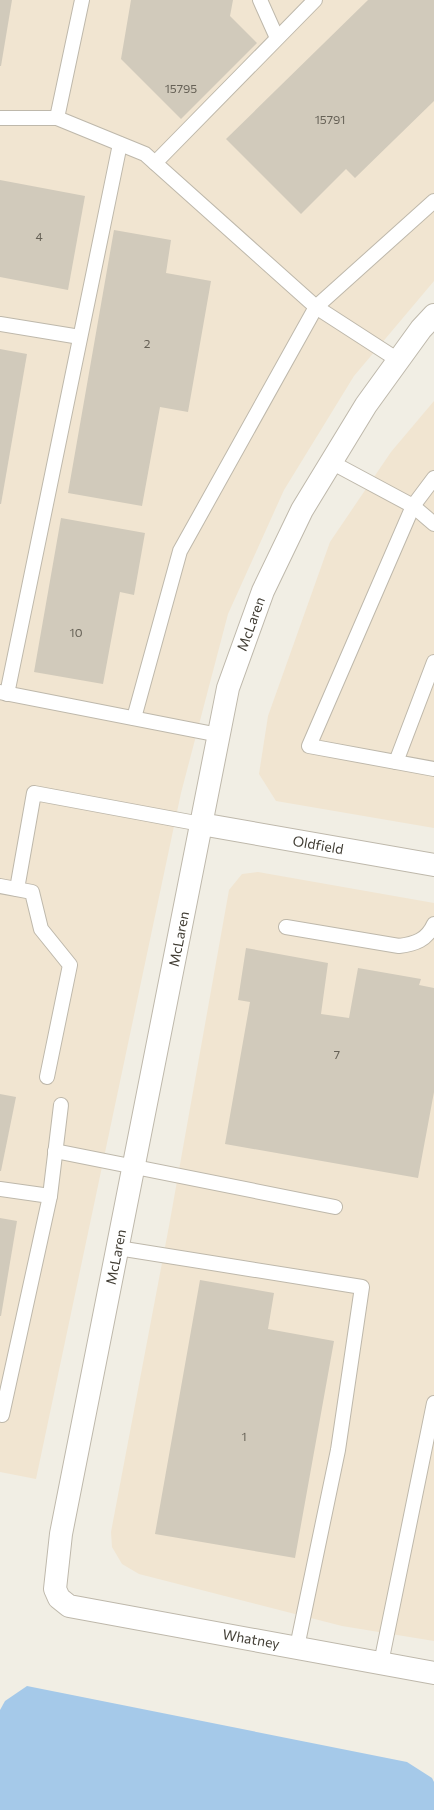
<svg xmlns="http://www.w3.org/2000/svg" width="434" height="1810" viewBox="0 0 434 1810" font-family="Commissioner,sans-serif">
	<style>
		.commercial { fill: #f1e5d1 }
		.water { fill: #a5c9e9 }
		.building { fill: #d1cabb }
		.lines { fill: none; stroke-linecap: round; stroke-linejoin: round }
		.service-casing { stroke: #beb8ab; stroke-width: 16 }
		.tertiary-casing { stroke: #beb8ab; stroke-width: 24 }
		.service { stroke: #fff; stroke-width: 14 }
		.tertiary { stroke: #fff; stroke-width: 22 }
		.labels { text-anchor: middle; stroke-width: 4; stroke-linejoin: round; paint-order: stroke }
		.number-label { font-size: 12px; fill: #666156 }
		.street-label { font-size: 14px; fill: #423e35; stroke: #fff }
	</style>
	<rect width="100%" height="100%" fill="#f1eee4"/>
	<g class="commercial">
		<polygon points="0,0 434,0 434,281 354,376 284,490 228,614 181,793 36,1479 0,1472"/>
		<polygon points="434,401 434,828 276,801 259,774 268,716 330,542 391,452"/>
		<polygon points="258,872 434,903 434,1641 342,1626 139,1574 122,1564 112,1547 111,1532 169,1226 229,890 242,874"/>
	</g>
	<polygon class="water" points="27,1686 407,1762 432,1778 434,1782 434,1810 0,1810 0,1710 5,1701"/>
	<g class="building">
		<polygon points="0,0 12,0 1,66 0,66"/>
		<polygon points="131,0 233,0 230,16 257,43 181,119 121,59"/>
		<polygon points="368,0 434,0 434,101 355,178 346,169 301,214 226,139"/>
		<polygon points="0,180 85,196 68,290 0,277"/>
		<polygon points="114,230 171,240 166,273 211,281 188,412 160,407 142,506 68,493"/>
		<polygon points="0,349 27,354 1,504 0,504"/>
		<polygon points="61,518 145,533 134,595 120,592 103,684 34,672"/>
		<polygon points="246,948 328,963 321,1014 349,1018 358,968 421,979 419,985 434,988 434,1092 418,1178 225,1144 250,1002 238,1000"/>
		<polygon points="0,1094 16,1097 1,1171 0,1171"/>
		<polygon points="0,1218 17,1221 1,1316 0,1316"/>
		<polygon points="200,1280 274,1293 268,1329 334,1341 295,1558 155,1534"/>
	</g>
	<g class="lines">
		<defs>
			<g id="service">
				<polyline points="82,0 57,118 145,154 316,307 398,360"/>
				<polyline points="260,0 277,38"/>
				<polyline points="0,118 57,118"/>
				<polyline points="155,163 315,0"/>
				<polyline points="0,324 80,337"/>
				<polyline points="331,462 413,506 434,524"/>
				<polyline points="434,478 413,506 309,746 434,769"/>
				<polyline points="0,692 219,735"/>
				<polyline points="7,694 120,144"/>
				<polyline points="134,718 180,551 316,307 434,201"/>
				<polyline points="396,762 434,662"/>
				<polyline points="0,886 32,892 41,929 70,965 47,1077"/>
				<polyline points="17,889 34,793 201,824"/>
				<path d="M286,927l113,19c16,-2 28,-6 35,-22"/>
				<polyline points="55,1151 335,1207"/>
				<polyline points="0,1189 50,1196 2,1415 0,1414"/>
				<polyline points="50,1196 61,1105"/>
				<polyline points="118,1248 362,1287 338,1450 297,1647"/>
				<polyline points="381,1663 434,1403"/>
			</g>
			<g id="tertiary">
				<polyline points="434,315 421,329 366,405 302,510 263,591 228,688 61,1534 55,1589 59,1598 69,1606 434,1673"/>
				<polyline points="201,824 434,865"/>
			</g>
		</defs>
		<use href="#service" class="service-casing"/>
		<use href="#tertiary" class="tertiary-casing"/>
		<use href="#service" class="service"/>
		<use href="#tertiary" class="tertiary"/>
	</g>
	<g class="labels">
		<g class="number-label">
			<text x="181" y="93">15795</text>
			<text x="330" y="124">15791</text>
			<text x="39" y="241">4</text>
			<text x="147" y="348">2</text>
			<text x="76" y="637">10</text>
			<text x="337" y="1059">7</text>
			<text x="244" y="1441">1</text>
		</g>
		<g class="street-label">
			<text transform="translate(251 624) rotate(-70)" y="5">McLaren</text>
			<text transform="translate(318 845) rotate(10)" y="5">Oldfield</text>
			<text transform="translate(179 939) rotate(-79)" y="5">McLaren</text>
			<text transform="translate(116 1257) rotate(-79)" y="5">McLaren</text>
			<text transform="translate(251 1639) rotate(10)" y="5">Whatney</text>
		</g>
	</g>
</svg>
